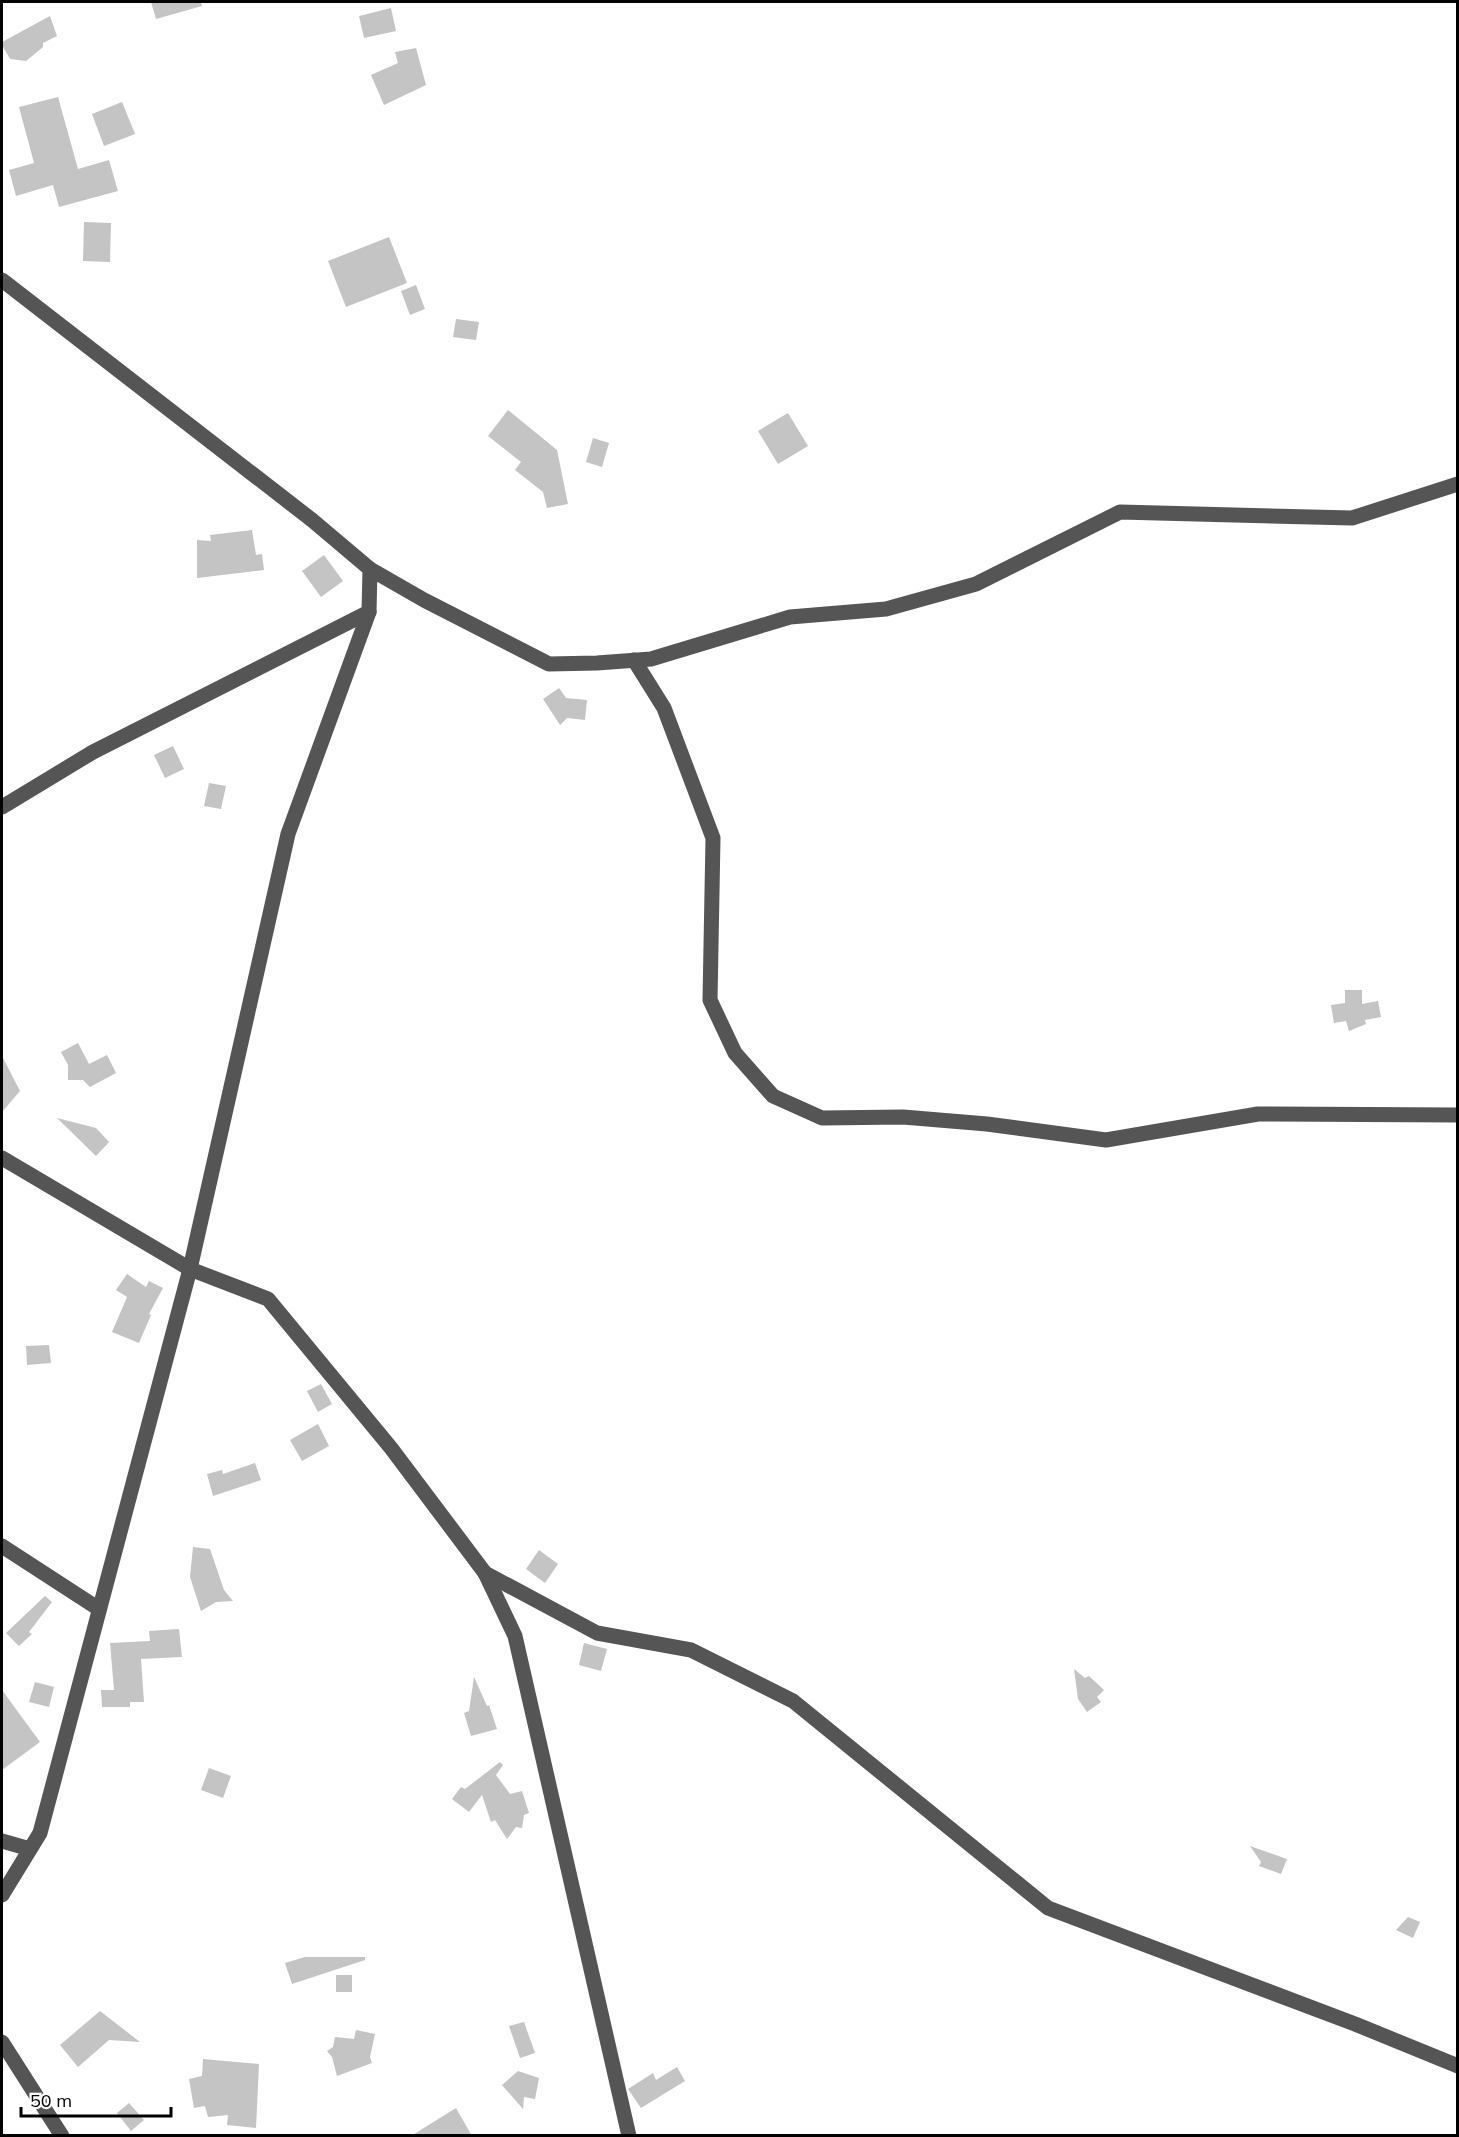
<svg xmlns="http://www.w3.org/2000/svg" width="1459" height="2137" viewBox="0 0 1459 2137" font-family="Mulish,sans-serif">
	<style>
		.building { fill: #c4c4c4 }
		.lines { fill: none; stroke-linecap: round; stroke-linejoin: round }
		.minor { stroke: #555; stroke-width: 15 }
	</style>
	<rect width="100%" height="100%" fill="#fff"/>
	<g class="building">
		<polygon points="151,2 201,2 202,6 156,19"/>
		<polygon points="391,8 396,31 364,38 359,16"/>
		<polygon points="50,16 57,36 43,43 43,47 26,61 10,59 2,45 2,42"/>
		<polygon points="416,48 426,85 384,105 371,75 398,63 395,52"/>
		<polygon points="58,97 78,169 109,160 118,191 59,207 53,185 16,196 9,170 34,163 19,107"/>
		<polygon points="122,102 135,134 104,146 92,114"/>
		<polygon points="84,222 111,223 110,262 83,261"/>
		<polygon points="389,237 407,283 346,307 328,261"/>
		<polygon points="416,285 425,309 410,315 401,291"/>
		<polygon points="456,319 479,322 476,340 453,337"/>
		<polygon points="508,410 557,450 568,504 547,508 543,492 515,470 521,462 488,436"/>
		<polygon points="788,413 808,446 778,464 758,431"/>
		<polygon points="593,438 609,443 602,467 586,462"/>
		<polygon points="252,530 256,555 262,554 264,570 197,578 197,540 211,541 210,535"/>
		<polygon points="324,555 343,581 321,597 302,571"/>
		<polygon points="559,688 566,698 587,700 585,720 567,718 560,725 543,699"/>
		<polygon points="173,746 184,769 165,778 154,755"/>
		<polygon points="209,783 226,786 221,809 204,806"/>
		<polygon points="1345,990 1362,990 1362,1004 1378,1001 1381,1017 1365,1020 1366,1024 1349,1031 1346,1021 1334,1023 1331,1005 1345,1003"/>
		<polygon points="78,1043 89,1064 107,1055 116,1073 90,1087 83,1080 68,1080 68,1065 61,1052"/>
		<polygon points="2,1056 20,1091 2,1112"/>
		<polygon points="57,1118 96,1128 109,1142 96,1156"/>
		<polygon points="127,1274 146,1287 149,1281 163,1288 149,1314 151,1315 139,1343 112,1332 127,1297 116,1290"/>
		<polygon points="49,1345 51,1363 27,1365 26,1346"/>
		<polygon points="321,1384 332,1404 318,1412 307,1391"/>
		<polygon points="318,1424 329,1446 302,1461 290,1440"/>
		<polygon points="255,1463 261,1480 213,1496 207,1474 222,1470 223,1474"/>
		<polygon points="193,1547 210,1549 224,1590 233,1601 216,1602 201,1611 190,1577"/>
		<polygon points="539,1550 558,1564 545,1583 526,1569"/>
		<polygon points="45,1596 52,1602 29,1632 32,1634 19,1646 6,1633"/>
		<polygon points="179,1629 182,1657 141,1659 144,1702 130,1702 130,1707 102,1707 101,1690 114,1690 110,1643 150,1641 149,1631"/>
		<polygon points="584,1643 607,1649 601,1671 579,1665"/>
		<polygon points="1074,1669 1085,1678 1089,1676 1104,1690 1097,1697 1101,1702 1087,1712 1078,1699"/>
		<polygon points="474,1677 487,1706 489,1705 497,1729 471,1736 464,1713 469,1711"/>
		<polygon points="35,1682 54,1687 49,1707 29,1702"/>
		<polygon points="2,1690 40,1742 2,1770"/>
		<polygon points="500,1762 503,1765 496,1775 510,1794 522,1791 529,1813 524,1815 522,1828 516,1827 507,1839 495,1820 491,1822 482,1795 469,1812 452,1799 461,1787 465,1789"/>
		<polygon points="209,1768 231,1776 223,1798 201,1790"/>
		<polygon points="1250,1846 1287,1859 1281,1874 1259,1866 1261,1862"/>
		<polygon points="1408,1917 1420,1922 1413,1938 1396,1930"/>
		<polygon points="305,1957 365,1957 365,1960 292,1984 285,1963"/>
		<rect x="336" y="1975" width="16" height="17"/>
		<polygon points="100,2011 140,2042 109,2040 78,2067 60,2045"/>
		<polygon points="524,2022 535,2053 520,2058 509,2026"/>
		<polygon points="356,2030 375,2034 370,2057 372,2063 337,2076 332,2057 327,2051 333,2047 335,2037 354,2039"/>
		<polygon points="203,2059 259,2064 256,2128 227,2125 228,2115 208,2117 205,2106 194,2108 189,2079 202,2076"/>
		<polygon points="677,2067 685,2081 641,2108 628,2089 653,2073 656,2080"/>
		<polygon points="518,2071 539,2078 535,2099 524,2097 523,2109 502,2085"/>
		<polygon points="129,2103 144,2120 131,2131 117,2113"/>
		<polygon points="456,2108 472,2136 411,2136"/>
	</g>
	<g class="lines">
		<g class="minor">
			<polyline points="2,280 312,520 370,569 369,612 288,834 190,1269 40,1833 2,1895"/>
			<polyline points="370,569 424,600 549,664 597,663 651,659 790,617 886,609 976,584 1120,512 1352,518 1458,484"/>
			<polyline points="634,660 664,708 713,838 710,1000 735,1053 773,1096 822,1118 903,1117 987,1124 1106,1140 1258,1114 1458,1115"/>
			<polyline points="2,807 93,752 369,612"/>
			<polyline points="2,1158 190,1269 268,1299 391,1448 485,1573 515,1636 629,2136"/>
			<polyline points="2,1546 99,1609"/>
			<polyline points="485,1573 597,1633 691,1650 793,1701 1048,1908 1355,2024 1458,2066"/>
			<polyline points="2,1841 30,1849"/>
			<polyline points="2,2042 62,2136"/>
		</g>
	</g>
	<rect width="1459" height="2137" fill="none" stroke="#000000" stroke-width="6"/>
	<path d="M21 2107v9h150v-9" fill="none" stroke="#000000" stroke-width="3"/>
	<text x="30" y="2107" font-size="18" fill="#000000" stroke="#ffffff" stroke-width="4.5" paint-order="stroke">50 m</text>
</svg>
